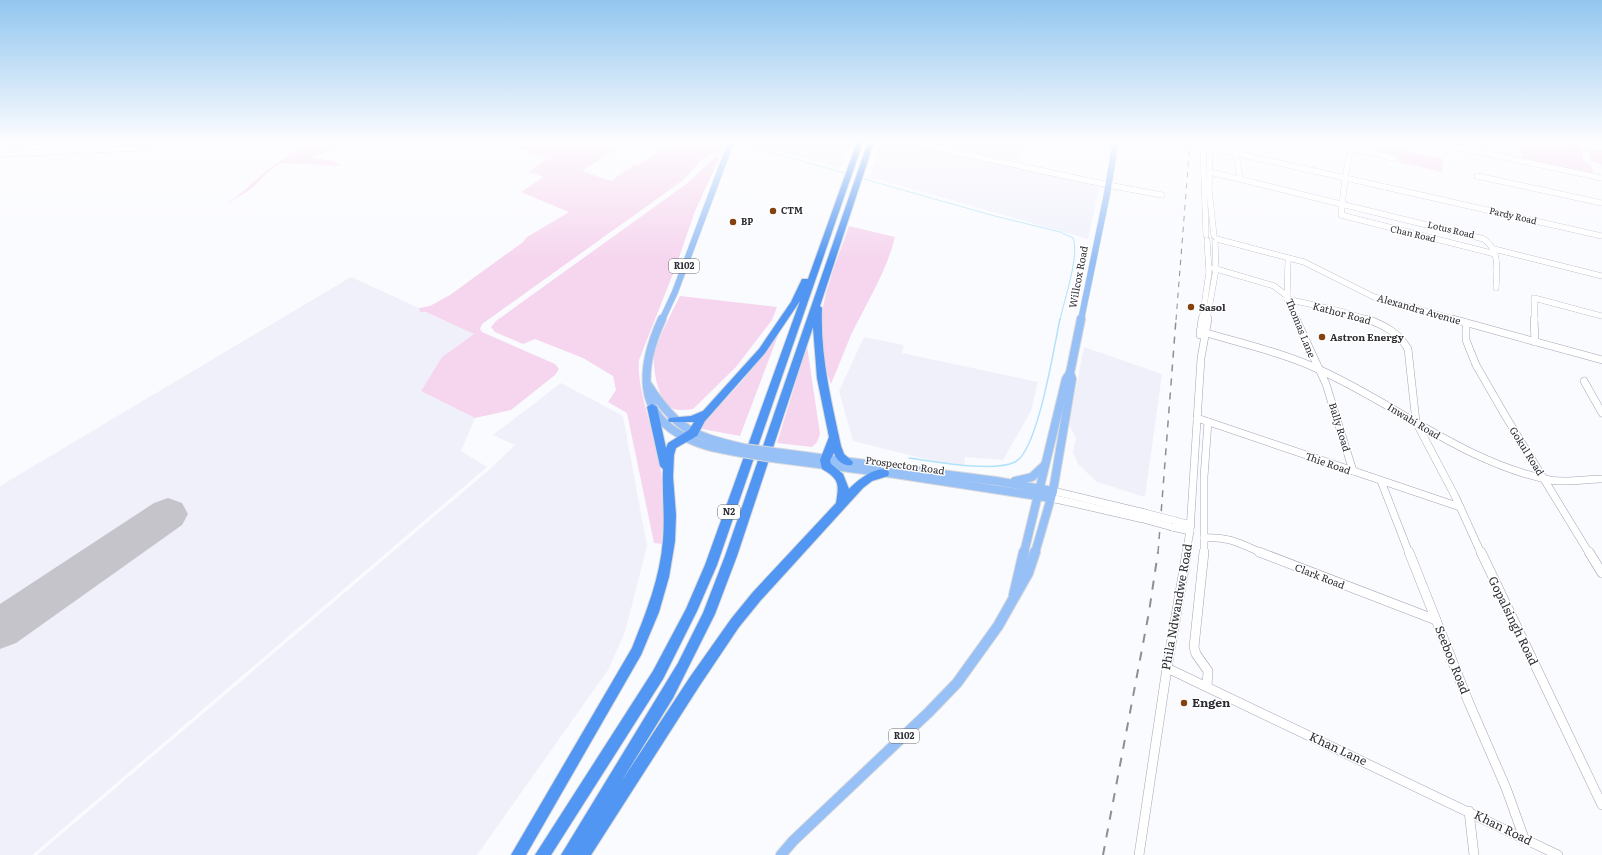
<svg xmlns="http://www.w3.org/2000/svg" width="1602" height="855" viewBox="0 0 1602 855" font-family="Literata,serif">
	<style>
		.built { fill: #f0f0fb }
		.green { fill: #f6d5ee }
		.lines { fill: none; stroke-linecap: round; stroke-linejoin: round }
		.stream-far1 { stroke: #b2e2fa; stroke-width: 1 }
		.stream { stroke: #b2e2fa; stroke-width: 1.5 }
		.runway { fill: #c4c4ca; fill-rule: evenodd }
		.minor-far2-casing { stroke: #a2a4b5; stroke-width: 6 }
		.minor-far1-casing { stroke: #a2a4b5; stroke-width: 8 }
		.minor-casing { stroke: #a2a4b5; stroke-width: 10 }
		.major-far2-casing { stroke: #d9d9da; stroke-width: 7 }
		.major-far1-casing { stroke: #d9d9da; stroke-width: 10 }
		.major-casing { stroke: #d9d9da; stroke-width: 12 }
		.highway-casing { stroke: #d9d9da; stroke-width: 2 }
		.minor-far2 { stroke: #fff; stroke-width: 5.5 }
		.minor-far1 { stroke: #fff; stroke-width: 7 }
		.minor { stroke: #fff; stroke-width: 9 }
		.major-far2 { stroke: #97c0f7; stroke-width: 6 }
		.major-far1 { stroke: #97c0f7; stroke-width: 8 }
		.major { stroke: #97c0f7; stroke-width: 10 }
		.highway { fill: #5196f2; fill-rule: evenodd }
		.rail-far2 { stroke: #8e8e94; stroke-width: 1; stroke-dasharray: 5.5 5.5; stroke-linecap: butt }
		.rail-far1 { stroke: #8e8e94; stroke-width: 1.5; stroke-dasharray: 7 7; stroke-linecap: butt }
		.rail { stroke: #8e8e94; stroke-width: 2; stroke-dasharray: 9 9; stroke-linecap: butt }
		.minor-bridge-casing { stroke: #a2a4b5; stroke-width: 8; stroke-linecap: butt }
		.major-bridge-casing { stroke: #d9d9da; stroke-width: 10; stroke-linecap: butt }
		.minor-bridge { stroke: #fff; stroke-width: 7 }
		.major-bridge { stroke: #97c0f7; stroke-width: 8 }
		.poi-dot { fill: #844210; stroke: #fff; stroke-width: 1.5 }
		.labels { text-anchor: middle; stroke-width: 3; stroke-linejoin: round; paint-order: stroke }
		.far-poi-label { font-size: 9px; font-weight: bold; fill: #2c2c33; stroke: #fff; text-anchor: start }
		.far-street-label { font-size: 9px; fill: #2c2c33; stroke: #fff }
		.shield { fill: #fff; stroke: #6b6b70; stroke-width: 1 }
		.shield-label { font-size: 9px; font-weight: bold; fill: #2c2c33 }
		.street-label { font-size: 10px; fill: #2c2c33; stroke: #fff }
		.poi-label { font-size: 10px; font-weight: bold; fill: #2c2c33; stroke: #fff; text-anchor: start }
		.near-street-label { font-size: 12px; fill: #2c2c33; stroke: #fff }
		.near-poi-label { font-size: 12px; font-weight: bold; fill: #2c2c33; stroke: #fff; text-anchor: start }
	</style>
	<rect width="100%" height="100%" fill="#fafbff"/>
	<g class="built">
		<polygon points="746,142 851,142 841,168"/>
		<polygon points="881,142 895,142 1092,184 1099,189 1088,239 870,177"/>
		<polygon points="928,142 1023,142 1021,162 959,149"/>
		<polygon points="351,277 419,308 419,311 426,312 474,334 442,357 421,391 475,418 461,451 487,467 32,855 0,855 0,486"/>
		<polygon points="864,337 904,345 902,353 1038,382 1031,411 1003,460 965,457 964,466 945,464 853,441 839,391"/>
		<polygon points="1084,347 1162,374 1145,497 1097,482 1078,464 1073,452 1076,438 1069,424"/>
		<polygon points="561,383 623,416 647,546 625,632 608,670 477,855 37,855 490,469 515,445 493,435"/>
	</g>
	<g class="green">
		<polygon points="0,142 140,142 50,145 9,144 0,146"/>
		<polygon points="307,142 334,142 330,145 335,148 311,158 333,161 339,164 340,166 281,163 269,171 251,189 227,204 246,189 263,173"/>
		<path d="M525,142h103l-46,29 29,10 23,-16h5l32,-23h56l-5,10c-4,1 -9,0 -12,2 -8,3 -20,20 -28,27l-200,143 -2,5 2,3 73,32 4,5 -4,6 -44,35 -36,8 -54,-27 21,-34 32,-23 -48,-22h-6l-1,-4 11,-2 20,-11 73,-53 4,-5 42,-25 -48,-20 23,-15 -16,-5 19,-13 -29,-11z"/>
		<polygon points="1522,142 1565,142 1581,145 1583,160 1592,166 1593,174 1522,159"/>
		<polygon points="1378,145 1443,159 1442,172 1401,163 1398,160 1399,158 1392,155 1376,153"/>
		<polygon points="1587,148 1602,149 1602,165 1591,161"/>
		<path d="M717,156l3,1 -1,2 -24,52 -19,55 -37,94c-3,24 14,70 19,96 7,28 6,58 4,88l-8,-1 -27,-130 -19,-11 8,-12 -3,-14 -30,-18 -48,-19 -12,5 -28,-12 -4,-5 5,-6 193,-139c6,-5 23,-24 28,-26z"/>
		<path d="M849,226l46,11c-9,36 -28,65 -44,98 -7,16 -13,33 -20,49 -3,-8 -6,-16 -8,-24 -11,-45 12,-93 26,-134z"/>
		<path d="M680,296l97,11 -5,13 -36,47 -43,42c-7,1 -16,2 -22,-1 -13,-7 -18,-39 -17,-52 2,-14 19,-46 26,-60z"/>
		<polygon points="780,330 740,436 702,429 701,420 723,402 743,380"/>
		<polygon points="807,346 820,434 817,442 812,447 777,443"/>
	</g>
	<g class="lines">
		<g class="stream-far1">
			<polyline points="735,142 844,173"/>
			<path d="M864,179l127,36 69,17 13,6c7,17 -9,62 -13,82"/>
		</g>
		<path class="stream" d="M909,458c24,3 84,15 106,4 23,-11 39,-116 45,-143"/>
		<polygon class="runway" points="168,498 182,503 188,514 182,525 16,643 0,649 0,604 154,503"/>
		<defs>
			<g id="minor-far2">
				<polyline points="909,142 1108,185 1162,195"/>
				<polyline points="1352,142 1345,178 1341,215 1495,254"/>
				<polyline points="1432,142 1602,178"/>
				<polyline points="1572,142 1602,148"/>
				<polygon points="1205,143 1211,144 1213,147 1208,148 1203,146"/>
				<polyline points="1203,146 1206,235"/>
				<polyline points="1210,148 1209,189 1214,236"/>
				<polyline points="1213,148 1602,236"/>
				<polyline points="1351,148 1393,158"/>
				<polyline points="1236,153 1240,179"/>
				<polyline points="0,154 279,142"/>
				<path d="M1210,172l274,67c16,12 13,31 12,49"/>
				<polyline points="1477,176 1602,203"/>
				<polyline points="1217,239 1304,262 1374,297 1457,320"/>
				<polyline points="1494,249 1602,276"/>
				<polyline points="1288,262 1287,299 1296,320"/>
				<polyline points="1213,268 1274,286 1287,296"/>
				<polyline points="1287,299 1336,310 1370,320"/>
				<polyline points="1202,320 1209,272 1207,240"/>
				<polyline points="1207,320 1216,269 1215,242"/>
				<polyline points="1535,320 1534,298 1602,316"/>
			</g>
			<g id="minor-far1">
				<polyline points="1296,319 1326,384 1353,471"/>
				<path d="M1367,319c17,6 32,14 41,30l8,73 39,74 26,57"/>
				<polyline points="1453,319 1602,360"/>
				<polyline points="1534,319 1535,342"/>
				<polyline points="1466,323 1466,340 1476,365 1506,417 1589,553"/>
				<path d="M1200,331c39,12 81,21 118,38 78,35 147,94 232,111 15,3 37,-1 52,-1"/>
				<polyline points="1200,335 1202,319"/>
				<polyline points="1584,381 1602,413"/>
				<polyline points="1197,418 1460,507"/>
				<polyline points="1381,481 1409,553"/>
				<polyline points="1053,491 1145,513"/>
				<polyline points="1051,498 1143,519"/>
				<polyline points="1172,520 1191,525"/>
				<polyline points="1172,527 1190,531"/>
				<path d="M1204,538c24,-2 37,6 58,15"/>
				<polyline points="1186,553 1190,531 1201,358 1208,319"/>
				<polyline points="1204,553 1204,477 1208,422"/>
			</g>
			<g id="minor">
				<polyline points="1204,552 1194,647 1196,654 1208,671 1207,687"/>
				<polyline points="1259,552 1436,620"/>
				<polyline points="1409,552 1469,703 1506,788 1524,838"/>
				<polyline points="1481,552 1602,805"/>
				<polyline points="1589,552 1602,573"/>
				<polyline points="1167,668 1558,855"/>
				<polyline points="1469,811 1474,855"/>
				<polyline points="1139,855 1167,668 1187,552"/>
			</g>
			<g id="major-far2">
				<polyline points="662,320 675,292 731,142"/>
				<polyline points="1081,320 1107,194 1114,152 1114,142"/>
			</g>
			<g id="major-far1">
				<path d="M662,319c-21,46 -28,96 27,120 16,8 35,11 53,14"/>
				<path d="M648,385c29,45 45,51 96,63"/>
				<polyline points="774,452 996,481 1053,491"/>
				<polyline points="772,458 895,474 1051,498"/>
				<polyline points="1015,481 1032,477 1045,465"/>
				<polyline points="1024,553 1066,379 1070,373 1081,319"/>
				<polyline points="1035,553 1053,491 1072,379 1070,373"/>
			</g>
			<g id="major">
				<polyline points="1014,595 1024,552"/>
				<polyline points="781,855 793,841 929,712 957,683 998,626 1028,573 1035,552"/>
			</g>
			<g id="highway">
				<path d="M857,142h6l-146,423 -20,46 -34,68 -112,176h-16l118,-184 33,-62 19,-44 95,-264 -35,52 -60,68 -8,15 -21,12 -2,7 -1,22 3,38 -1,26 -6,36 -10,35 -18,43 -115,200h-15l121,-207c14,-35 28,-70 31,-108 2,-24 -1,-47 0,-71l-3,-3 -13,-59 5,-3 5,3 9,41 2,-5 21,-13 5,-8h-25l-1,-2 1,-2 22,-2 12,-5 56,-62 32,-47 11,-23h6z"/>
				<path d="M868,142h6l-54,164 2,2c-2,47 9,92 19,138l3,8 9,8 -1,3c-8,2 -16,-5 -18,-12l-4,7 1,4 12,10 6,15c9,-9 26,-23 39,-19l1,3 -1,3 -16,5 -9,7 -102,112 -22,27 -39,58 -109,170h-30l117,-192 25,-50 22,-57zM813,327l4,51 12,59 -9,23 2,9c18,10 17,16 14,34l-83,89 -22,27 -41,58 -69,105 52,-84 42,-84 22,-58z"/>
			</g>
		</defs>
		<use href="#minor-far2" class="minor-far2-casing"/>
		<use href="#minor-far1" class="minor-far1-casing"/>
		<use href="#minor" class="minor-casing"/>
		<use href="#major-far2" class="major-far2-casing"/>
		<use href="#major-far1" class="major-far1-casing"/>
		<use href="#major" class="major-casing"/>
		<use href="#highway" class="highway-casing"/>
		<use href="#minor-far2" class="minor-far2"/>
		<use href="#minor-far1" class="minor-far1"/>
		<use href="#minor" class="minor"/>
		<use href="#major-far2" class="major-far2"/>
		<use href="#major-far1" class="major-far1"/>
		<use href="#major" class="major"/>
		<use href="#highway" class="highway"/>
		<polyline class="rail-far2" points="1176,320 1190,142"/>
		<polyline class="rail-far1" points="1158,553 1176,319"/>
		<polyline class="rail" points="1103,855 1149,612 1158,552"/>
		<defs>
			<g id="minor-bridge">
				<polyline points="1145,513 1172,520"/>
				<polyline points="1143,519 1172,527"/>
			</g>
			<g id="major-bridge">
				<polyline points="744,448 774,452"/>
				<polyline points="742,453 772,458"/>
			</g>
		</defs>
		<use href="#minor-bridge" class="minor-bridge-casing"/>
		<use href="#major-bridge" class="major-bridge-casing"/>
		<use href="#minor-bridge" class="minor-bridge"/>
		<use href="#major-bridge" class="major-bridge"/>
	</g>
	<linearGradient id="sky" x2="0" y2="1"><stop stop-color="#92c6ef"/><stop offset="0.54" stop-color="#fdfdff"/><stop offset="1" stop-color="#fdfdff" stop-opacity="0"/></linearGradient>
	<rect width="1602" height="262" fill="url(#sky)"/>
	<g class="poi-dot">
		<circle cx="773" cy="211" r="4"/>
		<circle cx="733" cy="222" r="4"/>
		<circle cx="1191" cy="307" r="4"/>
		<circle cx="1322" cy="337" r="4"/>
		<circle cx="1184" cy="703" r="4"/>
	</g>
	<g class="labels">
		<g class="far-poi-label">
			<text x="781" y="214">CTM</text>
			<text x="741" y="225">BP</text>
		</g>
		<g class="far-street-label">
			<text transform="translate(1513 216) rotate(13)" y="3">Pardy Road</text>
			<text transform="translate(1451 230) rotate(13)" y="3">Lotus Road</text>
			<text transform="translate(1413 234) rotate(13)" y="3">Chan Road</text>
		</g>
		<g class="shield">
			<rect x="669" y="259" width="30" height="14" rx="3"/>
			<rect x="718" y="505" width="22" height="14" rx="3"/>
			<rect x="889" y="729" width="30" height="14" rx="3"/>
		</g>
		<g class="shield-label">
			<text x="684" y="269">R102</text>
			<text x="729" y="515">N2</text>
			<text x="904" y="739">R102</text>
		</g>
		<g class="street-label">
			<text transform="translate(1078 277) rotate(-79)" y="4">Willcox Road</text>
			<text transform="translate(1419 309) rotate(16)" y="4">Alexandra Avenue</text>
			<text transform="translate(1342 313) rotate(15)" y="4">Kathor Road</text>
			<text transform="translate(1301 328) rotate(68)" y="4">Thomas Lane</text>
			<text transform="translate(1414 421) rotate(31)" y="4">Inwabi Road</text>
			<text transform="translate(1340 427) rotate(73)" y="4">Bally Road</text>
			<text transform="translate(1527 451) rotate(58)" y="4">Gokul Road</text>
			<text transform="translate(1328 463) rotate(19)" y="4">Thie Road</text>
			<text transform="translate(905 465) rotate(8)" y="4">Prospecton Road</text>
			<text transform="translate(1320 576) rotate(21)" y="4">Clark Road</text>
		</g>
		<g class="poi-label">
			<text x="1199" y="311">Sasol</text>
			<text x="1330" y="341">Astron Energy</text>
		</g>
		<g class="near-street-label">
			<text transform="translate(1177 607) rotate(-80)" y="4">Phila Ndwandwe Road</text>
			<text transform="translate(1513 621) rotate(64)" y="4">Gopalsingh Road</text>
			<text transform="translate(1452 660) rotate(68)" y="4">Seeboo Road</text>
			<text transform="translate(1338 749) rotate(25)" y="4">Khan Lane</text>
			<text transform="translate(1503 828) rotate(26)" y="4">Khan Road</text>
		</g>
		<g class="near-poi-label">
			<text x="1192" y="707">Engen</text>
		</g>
	</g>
</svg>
